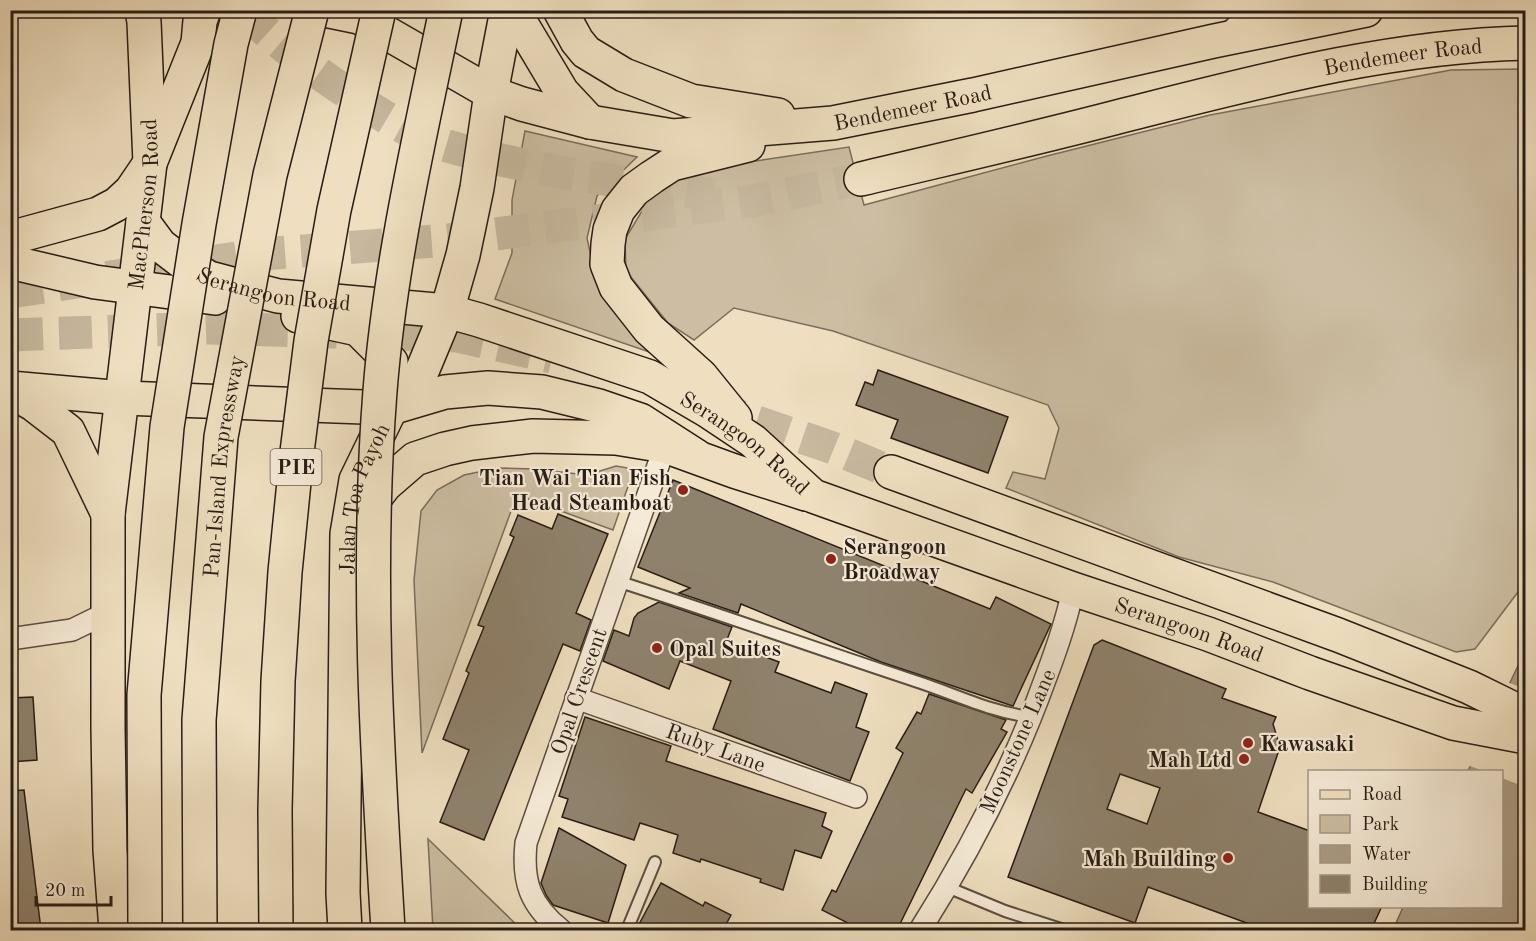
<svg xmlns="http://www.w3.org/2000/svg" width="1536" height="941" viewBox="0 0 1536 941" font-family="'Old Standard TT',serif">
	<style>
		.green { fill: #cdbea3; stroke: #7a6e5c; stroke-width: 1.5 }
		.water { fill: #ab9d86; stroke: #776a58; stroke-width: 1.5 }
		.pier { fill: #efdfc0 }
		.building { fill: #8f826d; stroke: #281d14; stroke-width: 1.5; fill-rule: evenodd }
		.lines { fill: none; stroke-linecap: round; stroke-linejoin: round }
		.primary-tunnel { stroke: #c7b89e; stroke-width: 33; stroke-dasharray: 33 16; stroke-linecap: butt }
		.service-casing { stroke: #5a4e3f; stroke-width: 14 }
		.minor-casing { stroke: #5a4e3f; stroke-width: 24 }
		.primary-casing { stroke: #281d14; stroke-width: 36 }
		.service { stroke: #f5ead6; stroke-width: 10 }
		.minor { stroke: #f5ead6; stroke-width: 21 }
		.primary { stroke: #efdfc0; stroke-width: 33 }
		.primary-bridge-casing { stroke: #281d14; stroke-width: 36; stroke-linecap: butt }
		.motorway-bridge-casing { stroke: #281d14; stroke-width: 36; stroke-linecap: butt }
		.primary-bridge { stroke: #efdfc0; stroke-width: 33 }
		.motorway-bridge { stroke: #efdfc0; stroke-width: 33 }
		.poi-dot { fill: #8f2418; stroke: #f5ead6; stroke-width: 2 }
		.labels { text-anchor: middle; stroke-width: 4.5; stroke-linejoin: round; paint-order: stroke }
		.shield { fill: #f5ead6; stroke: #665a4e; stroke-width: 1.5 }
		.shield-label { font-size: 21px; font-weight: bold; fill: #281d14 }
		.street-label { font-size: 22px; fill: #281d14; stroke: #f5ead6 }
		.poi-label { font-size: 22px; font-weight: bold; fill: #281d14; stroke: #f5ead6; text-anchor: end }
	</style>
	<rect width="100%" height="100%" fill="#efdfc0"/>
	<filter id="stains"><feTurbulence type="fractalNoise" baseFrequency=".00333" numOctaves="4"/><feColorMatrix values="0 0 0 0 .2 0 0 0 0 .09 0 0 0 0 .02 0 0 0 .5 -.17"/></filter>
	<radialGradient id="worn" r=".72"><stop offset=".6" stop-color="#630" stop-opacity="0"/><stop offset="1" stop-color="#630" stop-opacity=".3"/></radialGradient>
	<g class="green">
		<polygon points="1525,69 1525,576 1518,592 1475,649 1456,652 1273,582 1179,557 1006,488 1013,472 1045,479 1059,428 1048,405 833,331 734,308 694,340 668,323 626,271 625,239 656,188 688,171 849,147 864,205 1047,156 1210,115 1451,70"/>
		<polygon points="525,131 637,157 597,196 587,238 595,275 655,354 495,299 512,253 512,200"/>
		<polygon points="616,466 634,469 613,530 517,495 422,753 414,580 421,511 437,490 464,475 498,468 534,469 587,475"/>
		<polygon points="428,839 522,930 433,930"/>
	</g>
	<polygon class="water" points="1525,651 1525,930 1393,930 1403,907 1502,906 1502,772 1468,771"/>
	<polygon class="pier" points="1507,682 1525,689 1525,787 1502,778 1502,772 1484,771 1467,765"/>
	<g class="building">
		<polygon points="878,370 1008,417 988,473 891,438 898,420 856,405 865,382 873,385"/>
		<polygon points="673,480 990,609 996,597 1051,624 1013,706 881,662 741,604 738,613 679,593 690,588 638,567"/>
		<polygon points="558,514 608,534 576,613 591,620 580,651 563,644 484,840 440,822 469,750 443,739 469,673 466,671 484,627 478,625 514,537 510,535 518,515 552,529"/>
		<polygon points="659,602 732,627 726,642 779,662 775,672 831,693 835,682 867,694 856,727 869,732 850,781 713,729 731,681 680,661 669,689 603,661 614,630 629,636 634,618 638,613"/>
		<path d="M1102,640l124,49 -4,9 54,19 -3,7 7,23 -22,65 52,19v75h72l-11,24h-105l-118,-43 -13,36 -127,-46 86,-232zM1120,774l40,14 -13,36 -40,-15z"/>
		<polygon points="929,694 1006,720 1001,729 1007,732 972,793 966,789 897,930 845,930 848,923 822,910 832,890 836,892 903,753 896,748 917,712 921,714"/>
		<polygon points="33,697 37,760 10,762 10,698"/>
		<polygon points="585,717 671,746 666,761 826,813 822,826 832,831 821,858 795,850 783,890 760,882 761,879 701,859 700,862 673,853 678,835 640,823 634,840 562,817 568,799 559,796"/>
		<polygon points="24,790 41,930 10,930 10,791"/>
		<polygon points="559,828 626,865 608,923 553,905 546,895 541,883"/>
		<polygon points="661,883 703,906 705,902 731,915 723,930 636,930"/>
	</g>
	<g class="lines">
		<g class="primary-tunnel">
			<path d="M244,10c33,34 72,62 111,88 28,18 57,37 89,47 88,26 179,37 270,50"/>
			<polyline points="10,292 263,254 448,240 752,201 861,179"/>
			<polyline points="10,335 209,328 457,336 552,357"/>
			<polyline points="710,406 833,448 891,472"/>
		</g>
		<defs>
			<g id="service">
				<polyline points="1227,28 1246,10"/>
				<path d="M617,581c100,32 198,67 298,100 38,12 77,32 117,36"/>
				<polyline points="947,887 1005,911 1064,930"/>
				<polyline points="627,930 655,862"/>
			</g>
			<g id="minor">
				<polyline points="10,639 72,630 109,612"/>
				<polyline points="576,698 856,797"/>
				<path d="M561,930c-31,-25 -39,-48 -35,-87l139,-397"/>
				<path d="M920,930c50,-79 94,-164 126,-253 11,-29 21,-57 27,-88"/>
			</g>
			<g id="primary">
				<path id="s1" d="M325,10l34,7 132,76 31,11 68,18 83,14 160,-13 140,-28 241,-54 152,-31"/>
				<polyline points="513,10 562,92 590,122"/>
				<polyline points="560,10 577,41 586,52 624,75 691,101 778,115"/>
				<path id="s2" d="M861,179c88,-21 177,-41 264,-64 131,-33 264,-69 401,-72"/>
				<path id="s3" d="M143,222l17,23 21,16 28,17 69,18 169,15 32,9 171,57 58,34 45,30 60,55 260,93 135,45 102,39 143,50 73,14"/>
				<polyline points="10,238 98,214 117,204 131,191 150,163 198,43 200,21 204,10"/>
				<polyline points="10,262 95,282 215,298"/>
				<polyline points="298,316 358,329 391,362 391,376"/>
				<polyline points="10,388 123,398 391,408 445,392 488,388 542,392 599,406 640,420 696,456"/>
				<polyline points="10,391 33,404 68,431 108,514"/>
				<polyline points="735,418 701,376 649,329 616,287 607,264 608,244 610,230 618,210 634,190 652,177 672,164 748,145"/>
				<polyline points="891,472 1338,635 1469,687 1526,715"/>
				<polyline points="364,512 385,485 415,459 445,449 472,443 533,436 616,438 665,446 734,471 806,494"/>
				<path id="s4" d="M116,930l-6,-80 -2,-122v-214l42,-351 -6,-141 -2,-12"/>
				<path id="s5" d="M345,930l-2,-37 4,-359 9,-54 35,-72 29,-32 27,-65 16,-56 14,-67 14,-95 16,-83"/>
			</g>
		</defs>
		<use href="#service" class="service-casing"/>
		<use href="#minor" class="minor-casing"/>
		<use href="#primary" class="primary-casing"/>
		<use href="#service" class="service"/>
		<use href="#minor" class="minor"/>
		<use href="#primary" class="primary"/>
		<defs>
			<polyline id="primary-bridge" points="145,923 144,695 167,427 199,224 231,44 240,10"/>
			<g id="motorway-bridge">
				<path id="s6" d="M200,930l-1,-210 22,-283 49,-262 42,-165"/>
				<polyline points="276,930 275,810 278,681 285,572 297,452 311,341 334,210 379,10"/>
				<path d="M388,930c-11,-179 -22,-359 -8,-539 10,-127 40,-256 66,-381"/>
			</g>
		</defs>
		<use href="#primary-bridge" class="primary-bridge-casing"/>
		<use href="#motorway-bridge" class="motorway-bridge-casing"/>
		<use href="#primary-bridge" class="primary-bridge"/>
		<use href="#motorway-bridge" class="motorway-bridge"/>
	</g>
	<g class="poi-dot">
		<circle cx="683" cy="490" r="6"/>
		<circle cx="831" cy="559" r="6"/>
		<circle cx="657" cy="648" r="6"/>
		<circle cx="1248" cy="743" r="6"/>
		<circle cx="1244" cy="759" r="6"/>
		<circle cx="1228" cy="858" r="6"/>
	</g>
	<g class="labels">
		<rect class="shield" x="270.5" y="449" width="51" height="36" rx="4.5"/>
		<g class="shield-label">
			<text x="296" y="474">PIE</text>
		</g>
		<g class="street-label">
			<text dy="8" stroke="none"><textPath href="#s2" startOffset="556">Bendemeer Road</textPath></text>
			<text dy="8" stroke="none"><textPath href="#s1" startOffset="616">Bendemeer Road</textPath></text>
			<text dy="8" stroke="none"><textPath href="#s4" startOffset="728">MacPherson Road</textPath></text>
			<text dy="8" stroke="none"><textPath href="#s3" startOffset="154">Serangoon Road</textPath></text>
			<text dy="8" stroke="none"><textPath href="#s3" startOffset="658">Serangoon Road</textPath></text>
			<text dy="8" stroke="none"><textPath href="#s6" startOffset="465">Pan-Island Expressway</textPath></text>
			<text dy="8" stroke="none"><textPath href="#s5" startOffset="434">Jalan Toa Payoh</textPath></text>
			<text dy="8" stroke="none"><textPath href="#s3" startOffset="1144">Serangoon Road</textPath></text>
			<text transform="translate(578 691) rotate(-71)" y="8">Opal Crescent</text>
			<text transform="translate(1017 741) rotate(-66)" y="8">Moonstone Lane</text>
			<text transform="translate(716 747) rotate(20)" y="8">Ruby Lane</text>
		</g>
		<g class="poi-label">
			<text x="671" y="485">Tian Wai Tian Fish<tspan x="671" dy="25">Head Steamboat</tspan></text>
			<text x="843" y="554" text-anchor="start">Serangoon<tspan x="843" dy="25">Broadway</tspan></text>
			<text x="669" y="656" text-anchor="start">Opal Suites</text>
			<text x="1260" y="751" text-anchor="start">Kawasaki</text>
			<text x="1232" y="767">Mah Ltd</text>
			<text x="1216" y="866">Mah Building</text>
		</g>
	</g>
	<rect width="1536" height="941" fill="none" stroke="#efdfc0" stroke-width="36"/>
	<rect x="12" y="12" width="1512" height="917" fill="none" stroke="#281d14" stroke-width="3"/>
	<rect x="18" y="18" width="1500" height="905" fill="none" stroke="#281d14" stroke-width="1.5"/>
	<rect x="1308" y="770" width="195" height="138" fill="#f5ead6" stroke="#a39888" stroke-width="1.5"/>
	<rect x="1320" y="790" width="30" height="9" fill="#efdfc0" stroke="#a39888" stroke-width="1.5"/>
	<text x="1362" y="800" font-size="18" fill="#281d14">Road</text>
	<rect x="1320" y="815" width="30" height="18" fill="#cdbea3" stroke="#a39888" stroke-width="1.5"/>
	<text x="1362" y="830" font-size="18" fill="#281d14">Park</text>
	<rect x="1320" y="845" width="30" height="18" fill="#ab9d86" stroke="#a39888" stroke-width="1.5"/>
	<text x="1362" y="860" font-size="18" fill="#281d14">Water</text>
	<rect x="1320" y="875" width="30" height="18" fill="#8f826d" stroke="#a39888" stroke-width="1.5"/>
	<text x="1362" y="890" font-size="18" fill="#281d14">Building</text>
	<path d="M36 896v9h75v-9" fill="none" stroke="#281d14" stroke-width="3"/>
	<text x="45" y="896" font-size="18" fill="#281d14" stroke="#f5ead6" stroke-width="4.5" paint-order="stroke">20 m</text>
	<rect width="100%" height="100%" filter="url(#stains)"/>
	<rect width="100%" height="100%" fill="url(#worn)"/>
</svg>
